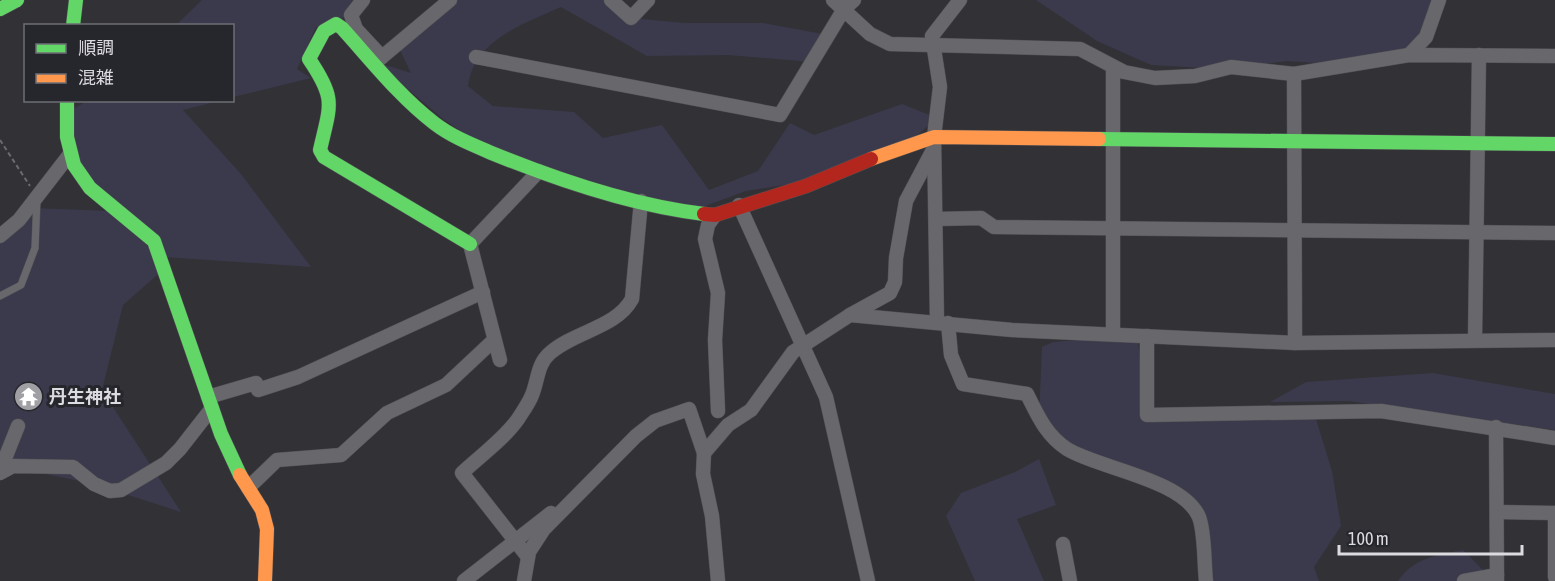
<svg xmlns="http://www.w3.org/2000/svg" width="1555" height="581" viewBox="0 0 1555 581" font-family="'Asap Condensed','Noto Sans JP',sans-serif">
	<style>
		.green { fill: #3b3a4c }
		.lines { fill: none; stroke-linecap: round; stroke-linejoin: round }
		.lane-casing { stroke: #505054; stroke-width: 8 }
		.street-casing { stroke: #505054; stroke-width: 15 }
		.fast-casing { stroke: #505054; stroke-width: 15 }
		.slow-casing { stroke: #505054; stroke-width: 15 }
		.jam-casing { stroke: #505054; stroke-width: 15 }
		.path { stroke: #6b6b6d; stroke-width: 2; stroke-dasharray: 4.5 3; stroke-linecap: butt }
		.lane { stroke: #68686c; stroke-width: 7 }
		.street { stroke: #68686c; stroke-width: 14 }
		.fast { stroke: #63d668; stroke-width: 14 }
		.slow { stroke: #ff974d; stroke-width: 14 }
		.jam { stroke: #b3261e; stroke-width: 14 }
		.labels { text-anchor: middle; stroke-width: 6; stroke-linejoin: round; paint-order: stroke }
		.poi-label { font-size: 18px; font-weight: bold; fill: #dbdbe0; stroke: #26262d; text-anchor: start }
	</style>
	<rect width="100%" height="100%" fill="#313136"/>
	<g class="green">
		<polygon points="202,0 354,0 359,4 336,24 316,27 297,69 311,78 233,97 232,26 175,26"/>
		<path d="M453,0h158l20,18 53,5h79l65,12 -16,27 -84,-7 -81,1 -86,-49c-38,17 -87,33 -93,79l25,20 81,6 29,26 59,-13 47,65 49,-19 32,-48 24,12 88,-31 35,14 -31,27 -79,33 -81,13 -57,21 -190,-56 -56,-37 -67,-57 35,11 -14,-29z"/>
		<polygon points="1036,0 1437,0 1426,37 1398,57 1348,65 1287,61 1223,69 1151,65 1097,41"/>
		<polygon points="87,101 219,101 183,110 241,174 311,267 164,257 164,269 123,305 102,390 181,512 94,484 2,465 0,459 0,234 31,208 111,211 80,176 66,113"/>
		<polygon points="1137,335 1147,407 1316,419 1332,471 1341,526 1314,567 1319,581 1206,581 1200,524 1190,503 1068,450 1039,418 1042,347 1053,342"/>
		<polygon points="1433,373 1555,394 1555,430 1349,401 1270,402 1306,382"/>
		<polygon points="1039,459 1056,505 1017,519 1044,581 975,581 946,516 961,493 1015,472"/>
		<path d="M1463,550l31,31h-96c15,-23 39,-26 65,-31z"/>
	</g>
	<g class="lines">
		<defs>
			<polyline id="lane" points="0,296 21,285 35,248 37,199"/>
			<g id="street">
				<polyline points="363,0 351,15 356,29 382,57"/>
				<polyline points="611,0 631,18 648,0"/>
				<polyline points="833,0 870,34 890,44 1080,49 1124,72 1155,78 1195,76 1231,67 1294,74 1409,55 1555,56"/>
				<polyline points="1409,55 1426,37 1439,0"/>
				<polyline points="476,57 780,115 844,9 854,0"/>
				<polyline points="376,62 450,0"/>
				<polyline points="1294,74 1295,343"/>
				<polyline points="739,205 826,397 868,581"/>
				<polyline points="715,215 708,225 705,239 718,293 715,340 718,411"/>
				<polyline points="936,219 981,218 994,227 1555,233"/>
				<polyline points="0,236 19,220 70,154"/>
				<polyline points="850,315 890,293 895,282 896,258 906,201 934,148"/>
				<polyline points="937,321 934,137 940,87 932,36 960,0"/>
				<path d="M948,323l3,32 12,29 64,10c11,22 19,41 40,55 30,19 116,30 132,68 6,15 5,47 7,64"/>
				<polyline points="1113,334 1113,67"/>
				<polyline points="1147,336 1147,415 1381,411 1555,438"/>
				<polyline points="1475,340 1479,55"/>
				<polyline points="500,360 470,244 539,171"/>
				<polyline points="208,397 256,383 258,390 298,377 483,292"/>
				<polyline points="1496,427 1497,581"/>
				<polyline points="0,471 18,426"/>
				<polyline points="0,473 13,466 73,467 94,484 110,491 121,490 166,463 180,449 212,408"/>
				<polyline points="248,488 277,460 341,455 387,413 446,385 494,340"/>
				<polyline points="1497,512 1555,513"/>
				<polyline points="1555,513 1555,577"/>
				<polyline points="1063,544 1070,581"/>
				<path d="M528,557l-66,-84c18,-17 42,-34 56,-54 5,-8 11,-16 14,-24 6,-14 5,-31 18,-42 25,-22 66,-25 82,-54l9,-98"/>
				<polyline points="464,581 551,513"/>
				<polyline points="524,581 529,552 544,529 636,436 655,421 689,409 704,453"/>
				<polyline points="718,581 712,516 703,474 704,453 728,425 751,410 793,352 850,315 1012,330 1295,343 1555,340"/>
				<polyline points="1464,581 1497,575"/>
			</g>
			<g id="fast">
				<polyline points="0,9 17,0"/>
				<polyline points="73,26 76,0"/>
				<polyline points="67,100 67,137 74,165 90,188 154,241 221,434 240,475"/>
				<polyline points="1099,139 1555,144"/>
				<path d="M470,244l-146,-87 -4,-7c10,-45 17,-50 -11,-91l15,-28 12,-7 6,4c29,32 57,68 92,95 18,14 39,22 60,31 64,26 141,52 210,60"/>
			</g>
			<g id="slow">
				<polyline points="871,159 934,137 1099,139"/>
				<polyline points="240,475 262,510 267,529 265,581"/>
			</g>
			<polyline id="jam" points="704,214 715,215 806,186 871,159"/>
		</defs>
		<use href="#lane" class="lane-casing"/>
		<use href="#street" class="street-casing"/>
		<use href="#fast" class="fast-casing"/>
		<use href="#slow" class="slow-casing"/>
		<use href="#jam" class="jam-casing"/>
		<polyline class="path" points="0,140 30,186"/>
		<use href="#lane" class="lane"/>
		<use href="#street" class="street"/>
		<use href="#fast" class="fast"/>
		<use href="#slow" class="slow"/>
		<use href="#jam" class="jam"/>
	</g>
	<defs>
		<symbol id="temple-disc" viewBox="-11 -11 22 22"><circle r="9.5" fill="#a0a0a4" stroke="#26262d"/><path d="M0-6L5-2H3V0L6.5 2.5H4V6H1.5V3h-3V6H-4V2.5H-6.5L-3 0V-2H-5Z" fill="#fff"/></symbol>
	</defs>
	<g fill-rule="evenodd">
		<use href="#temple-disc" x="12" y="380" width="33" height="33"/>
	</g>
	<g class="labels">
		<g class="poi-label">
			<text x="49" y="403">丹生神社</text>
		</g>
	</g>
	<rect x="24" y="24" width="210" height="78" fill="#26262d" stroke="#6e6e75" stroke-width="1.5"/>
	<rect x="36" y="44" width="30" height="9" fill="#63d668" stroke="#6e6e75" stroke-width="1.5"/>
	<text x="78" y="54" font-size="18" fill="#dbdbe0">順調</text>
	<rect x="36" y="74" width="30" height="9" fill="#ff974d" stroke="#6e6e75" stroke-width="1.5"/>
	<text x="78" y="84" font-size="18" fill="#dbdbe0">混雑</text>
	<path d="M1339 545v9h183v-9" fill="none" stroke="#dbdbe0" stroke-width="3"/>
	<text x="1348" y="545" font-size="18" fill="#dbdbe0" stroke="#26262d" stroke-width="4.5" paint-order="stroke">100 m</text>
</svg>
